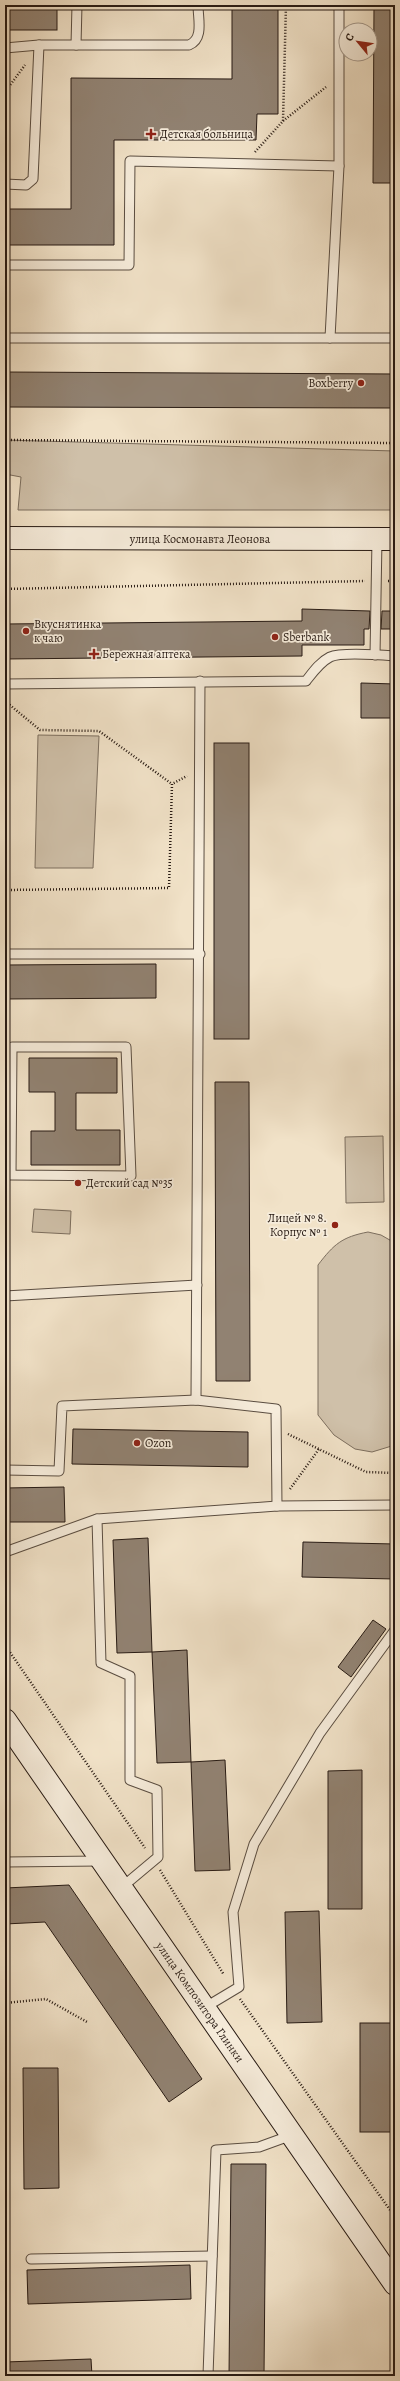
<svg xmlns="http://www.w3.org/2000/svg" width="400" height="2381" viewBox="0 0 400 2381" font-family="Alegreya,serif">
	<style>
		.green { fill: #cfc0a9; stroke: #7c6e5e }
		.building { fill: #918272; stroke: #281b14 }
		.lines { fill: none; stroke-linecap: round; stroke-linejoin: round }
		.lane-casing { stroke: #5a4d41; stroke-width: 11 }
		.secondary-casing { stroke: #281b14; stroke-width: 24 }
		.path { stroke: #281b14; stroke-width: 2.5; stroke-dasharray: 1 2; stroke-linecap: butt }
		.lane { stroke: #f6ecdb; stroke-width: 9 }
		.secondary { stroke: #f6ecdb; stroke-width: 22 }
		.poi-dot { fill: #8f2418; stroke: #f6ecdb; stroke-width: 1.5 }
		.labels { text-anchor: middle; stroke-width: 3.5; stroke-linejoin: round; paint-order: stroke }
		.poi-label { font-size: 12px; fill: #281b14; stroke: #f6ecdb; text-anchor: start }
		.street-label { font-size: 12px; fill: #281b14; stroke: #f6ecdb }
	</style>
	<rect width="100%" height="100%" fill="#f1e2c8"/>
	<filter id="stains"><feTurbulence type="fractalNoise" baseFrequency=".005" numOctaves="4"/><feColorMatrix values="0 0 0 0 .2 0 0 0 0 .09 0 0 0 0 .02 0 0 0 .5 -.17"/></filter>
	<radialGradient id="worn" r=".72"><stop offset=".6" stop-color="#630" stop-opacity="0"/><stop offset="1" stop-color="#630" stop-opacity=".3"/></radialGradient>
	<g class="green">
		<polygon points="5,440 395,451 395,510 18,510 21,477 5,474"/>
		<polygon points="38,735 99,736 93,868 35,868"/>
		<polygon points="383,1136 384,1202 346,1203 345,1137"/>
		<polygon points="34,1209 71,1211 70,1234 32,1232"/>
		<path d="M368,1232l13,3 14,8v202l-23,7 -17,-3 -21,-14 -16,-20v-150c16,-21 24,-28 50,-33z"/>
	</g>
	<g class="building">
		<rect x="5" y="5" width="52" height="25"/>
		<polygon points="232,5 278,5 278,114 257,114 256,140 114,140 114,245 5,245 5,209 71,209 71,78 232,79"/>
		<polygon points="374,5 395,5 395,183 373,183"/>
		<polygon points="5,372 395,374 395,408 5,407"/>
		<polygon points="302,609 370,611 369,629 364,629 364,645 302,645 302,656 5,659 5,624 302,621"/>
		<polygon points="382,611 395,611 395,629 381,629"/>
		<polygon points="361,683 395,684 395,718 361,718"/>
		<rect x="214" y="743" width="35" height="296"/>
		<polygon points="156,964 156,998 5,999 5,965"/>
		<polygon points="29,1058 117,1058 117,1093 76,1093 76,1130 120,1130 120,1165 31,1165 31,1131 55,1131 55,1092 29,1092"/>
		<polygon points="215,1082 249,1082 250,1381 216,1381"/>
		<polygon points="73,1429 248,1432 248,1467 72,1464"/>
		<polygon points="64,1487 65,1522 5,1522 5,1488"/>
		<polygon points="148,1538 152,1652 117,1653 113,1540"/>
		<polygon points="303,1542 395,1544 395,1579 302,1577"/>
		<polygon points="373,1620 386,1629 351,1677 338,1667"/>
		<polygon points="187,1650 191,1762 157,1763 152,1652"/>
		<polygon points="225,1760 230,1870 195,1871 191,1762"/>
		<polygon points="362,1770 362,1909 328,1909 328,1771"/>
		<polygon points="69,1885 202,2079 169,2102 45,1922 5,1924 5,1888"/>
		<polygon points="319,1911 322,2022 287,2023 285,1912"/>
		<rect x="360" y="2023" width="35" height="109"/>
		<polygon points="23,2068 58,2068 59,2188 24,2189"/>
		<polygon points="231,2164 266,2164 264,2376 229,2376"/>
		<polygon points="190,2265 191,2299 28,2304 27,2270"/>
		<polygon points="91,2359 92,2376 5,2376 5,2362"/>
	</g>
	<g class="lines">
		<defs>
			<g id="lane">
				<polyline points="76,45 77,5"/>
				<polyline points="5,48 39,45"/>
				<path d="M5,184l21,1 7,-6 6,-134h150c15,-6 9,-26 9,-40"/>
				<polyline points="5,265 129,265 130,161 339,166"/>
				<polyline points="5,338 395,338"/>
				<polyline points="330,338 339,166 339,5"/>
				<polyline points="375,655 377,539"/>
				<path d="M5,684l301,-3c7,-9 14,-19 24,-24 11,-5 52,-2 65,-1"/>
				<polyline points="5,954 200,954"/>
				<polyline points="5,1175 11,1175 131,1176 126,1047 12,1047 11,1175"/>
				<polyline points="5,1296 197,1285"/>
				<polyline points="196,1400 200,681"/>
				<polyline points="5,1470 59,1471 62,1406 196,1400 276,1409 277,1506"/>
				<polyline points="97,1519 101,1663 130,1676 130,1780 157,1790 158,1857 121,1888"/>
				<polyline points="5,1552 97,1519 277,1506 395,1505"/>
				<polyline points="5,1862 100,1861"/>
				<polyline points="204,2008 239,1987 233,1912 254,1844 320,1733 395,1630"/>
				<polyline points="31,2259 212,2256"/>
				<polyline points="208,2376 216,2150 259,2147 292,2135"/>
			</g>
			<g id="secondary">
				<polyline points="5,538 395,539"/>
				<polyline points="5,1720 395,2284"/>
			</g>
		</defs>
		<use href="#lane" class="lane-casing"/>
		<use href="#secondary" class="secondary-casing"/>
		<g class="path">
			<polyline points="5,92 25,65"/>
			<polyline points="283,121 326,87"/>
			<polyline points="255,152 283,121 286,5"/>
			<polyline points="5,440 395,443"/>
			<polyline points="388,581 395,581"/>
			<polyline points="5,589 365,581"/>
			<polyline points="5,701 40,730 99,731 172,784"/>
			<polyline points="5,890 169,888 172,784 187,776"/>
			<polyline points="288,1434 366,1472 395,1473"/>
			<polyline points="290,1489 319,1449"/>
			<polyline points="5,1645 145,1848"/>
			<polyline points="160,1870 224,1975"/>
			<polyline points="240,1999 395,2217"/>
			<polyline points="5,2003 46,1999 87,2022"/>
		</g>
		<use href="#lane" class="lane"/>
		<use href="#secondary" class="secondary"/>
	</g>
	<g class="poi-dot">
		<path d="M149 128h4v4h4v4h-4v4h-4v-4h-4v-4h4z"/>
		<circle cx="361" cy="383" r="4"/>
		<circle cx="26" cy="631" r="4"/>
		<circle cx="275" cy="637" r="4"/>
		<path d="M92 648h4v4h4v4h-4v4h-4v-4h-4v-4h4z"/>
		<circle cx="78" cy="1183" r="4"/>
		<circle cx="335" cy="1225" r="4"/>
		<circle cx="137" cy="1443" r="4"/>
	</g>
	<g class="labels">
		<g class="poi-label">
			<text x="160" y="138">Детская больница</text>
			<text x="353" y="387" text-anchor="end">Boxberry</text>
			<text x="34" y="628">Вкуснятинка<tspan x="34" dy="14">к чаю</tspan></text>
			<text x="283" y="641">Sberbank</text>
			<text x="102" y="658">Бережная аптека</text>
			<text x="86" y="1187">Детский сад №35</text>
			<text x="327" y="1222" text-anchor="end">Лицей № 8.<tspan x="327" dy="14">Корпус № 1</tspan></text>
			<text x="145" y="1447">Ozon</text>
		</g>
		<g class="street-label">
			<text x="200" y="543">улица Космонавта Леонова</text>
			<text transform="translate(200 2002) rotate(55)" y="4">улица Композитора Глинки</text>
		</g>
	</g>
	<rect width="400" height="2381" fill="none" stroke="#f1e2c8" stroke-width="20"/>
	<rect x="6" y="6" width="388" height="2369" fill="none" stroke="#281b14" stroke-width="2"/>
	<rect x="10" y="10" width="380" height="2361" fill="none" stroke="#281b14"/>
	<g transform="translate(358 42) rotate(299)"><circle r="19" fill="#f6ecdb" stroke="#a4988b"/>
	<path d="M0-3L7 15L0 10L-7 15Z" fill="#8f2418"/>
	<text y="-6" font-size="11" font-weight="bold" text-anchor="middle" fill="#281b14">С</text>
	</g>
	<rect width="100%" height="100%" filter="url(#stains)"/>
	<rect width="100%" height="100%" fill="url(#worn)"/>
</svg>
